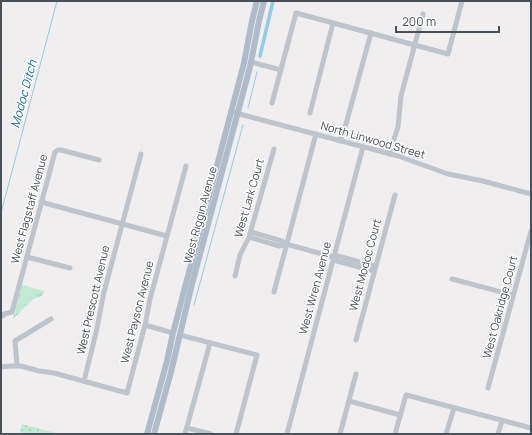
<svg xmlns="http://www.w3.org/2000/svg" width="532" height="435" viewBox="0 0 532 435" font-family="Manrope,sans-serif">
	<style>
		.grass { fill: url(#grass-dots) }
		.park { fill: url(#park-tufts) }
		.lines { fill: none; stroke-linecap: round; stroke-linejoin: round }
		.stream { stroke: #92cce2; stroke-width: 1 }
		.canal { stroke: #92cce2; stroke-width: 3.5 }
		.minor { stroke: #bec4cb; stroke-width: 5 }
		.major { stroke: #b0bbca; stroke-width: 6 }
		.labels { text-anchor: middle; stroke-width: 3; stroke-linejoin: round; paint-order: stroke }
		.street-label { font-size: 11px; fill: #485059; stroke: #fff }
		.water-label { font-size: 12px; font-style: italic; fill: #1b7699; stroke: #fff }
	</style>
	<defs>
		<pattern id="grass-dots" width="8" height="8" patternUnits="userSpaceOnUse"><rect width="8" height="8" fill="#c0ead3"/><path d="M2 2h.1M6 6h.1" fill="none" stroke="#a6cab7" stroke-width="1.8" stroke-linecap="round"/></pattern>
		<pattern id="park-tufts" width="24" height="20" patternUnits="userSpaceOnUse"><rect width="24" height="20" fill="#c0ead3"/><path d="M3 7l-1-3M5 7V3M7 7l1-3M15 17l-1-3M17 17v-4M19 17l1-3" fill="none" stroke="#a6cab7"/></pattern>
	</defs>
	<rect width="100%" height="100%" fill="#f0eeee"/>
	<polygon class="grass" points="22,424 56,433 55,434 26,434 20,432"/>
	<path class="park" d="M22,285l22,6 -2,5c-15,4 -18,14 -29,23z"/>
	<g class="lines">
		<g class="stream">
			<polyline points="248,108 257,72"/>
			<polyline points="1,213 57,1"/>
			<polyline points="194,305 243,125"/>
		</g>
		<polyline class="canal" points="260,56 273,1"/>
		<g class="minor">
			<polyline points="251,62 281,70"/>
			<polyline points="272,103 296,13 448,54 462,1"/>
			<polyline points="232,112 398,156 448,174 483,181 531,194"/>
			<polyline points="310,113 333,23"/>
			<polyline points="340,141 346,124 371,33"/>
			<polyline points="389,154 398,127 401,96 423,14"/>
			<polyline points="41,202 167,236"/>
			<polyline points="251,232 282,241 286,244 333,257 337,261 374,271"/>
			<polyline points="249,237 279,246 286,244"/>
			<polyline points="27,257 70,268"/>
			<polyline points="333,257 338,256 375,266"/>
			<polyline points="235,276 240,255 249,237 274,149"/>
			<polyline points="452,279 513,295"/>
			<polyline points="274,292 316,134"/>
			<polyline points="1,316 3,316 4,314 12,312 55,152 58,150 61,150 99,160"/>
			<polyline points="145,325 173,333"/>
			<polyline points="180,335 257,355 236,434"/>
			<polyline points="356,340 395,195"/>
			<polyline points="17,365 15,341 51,319"/>
			<polyline points="1,367 11,366 21,366 39,371 54,373 127,393 145,325 150,299 186,166"/>
			<polyline points="84,381 96,333 104,292 141,154"/>
			<polyline points="488,388 531,231"/>
			<polyline points="349,401 400,415"/>
			<polyline points="187,428 211,434"/>
			<polyline points="185,434 210,343"/>
			<polyline points="287,434 363,147"/>
			<polyline points="340,434 356,374"/>
			<polyline points="395,434 406,395 531,428"/>
			<polyline points="446,434 454,408"/>
			<polyline points="498,434 502,421"/>
		</g>
		<g class="major">
			<polyline points="147,434 167,361 173,333 244,63 252,21 257,1"/>
			<polyline points="154,434 171,372 192,284 250,67 259,21 264,1"/>
		</g>
	</g>
	<g class="labels">
		<g class="street-label">
			<text transform="translate(373 140) rotate(16)" y="4">North Linwood Street</text>
			<text transform="translate(249 198) rotate(-74)" y="4">West Lark Court</text>
			<text transform="translate(29 209) rotate(-75)" y="4">West Flagstaff Avenue</text>
			<text transform="translate(200 215) rotate(-75)" y="4">West Riggin Avenue</text>
			<text transform="translate(365 265) rotate(-75)" y="4">West Modoc Court</text>
			<text transform="translate(315 288) rotate(-75)" y="4">West Wren Avenue</text>
			<text transform="translate(93 300) rotate(-77)" y="4">West Prescott Avenue</text>
			<text transform="translate(500 307) rotate(-75)" y="4">West Oakridge Court</text>
			<text transform="translate(137 312) rotate(-76)" y="4">West Payson Avenue</text>
		</g>
		<g class="water-label">
			<text transform="translate(24 94) rotate(-75)" y="4">Modoc Ditch</text>
		</g>
	</g>
	<rect width="532" height="435" fill="none" stroke="#485059" stroke-width="4"/>
	<path d="M396 26v6h103v-6" fill="none" stroke="#485059" stroke-width="2"/>
	<text x="402" y="26" font-size="12" fill="#485059" stroke="#ffffff" stroke-width="3" paint-order="stroke">200 m</text>
</svg>
